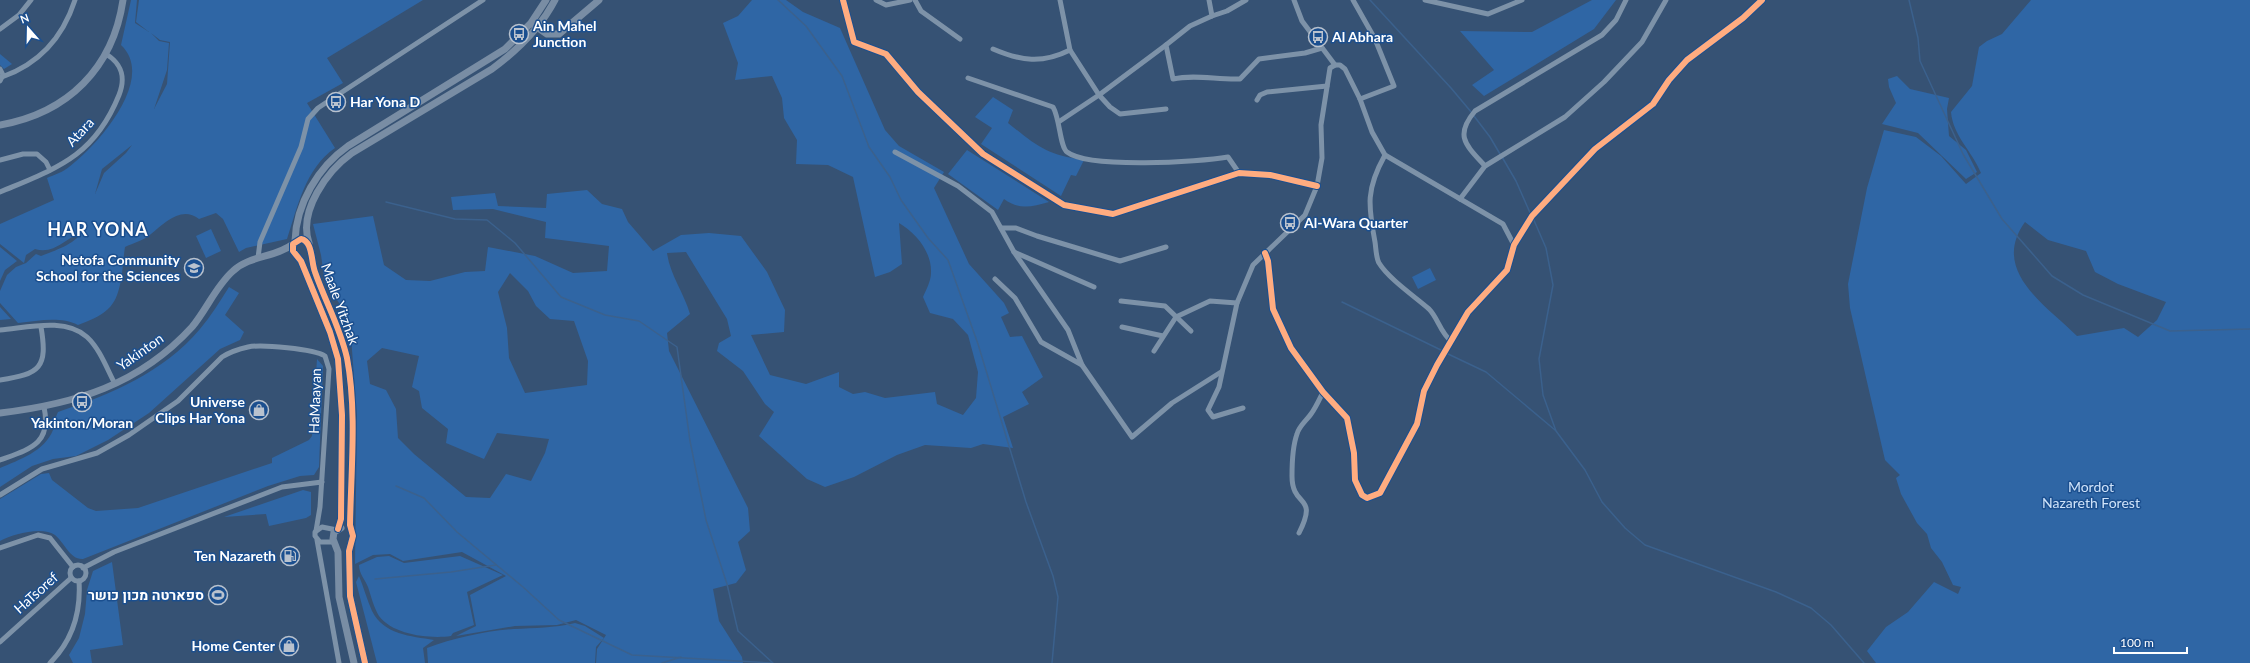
<svg xmlns="http://www.w3.org/2000/svg" width="2250" height="663" viewBox="0 0 2250 663" font-family="Lato,Heebo,sans-serif">
	<style>
		.green { fill: #2f66a5; fill-rule: evenodd }
		.lines { fill: none; stroke-linecap: round; stroke-linejoin: round }
		.stream { stroke: #3b618d; stroke-width: 1.5 }
		.street { stroke: #7d92a8; stroke-width: 5 }
		.secondary { stroke: #798da4; stroke-width: 7 }
		.cycleway-casing { stroke: #1b4f8f; stroke-width: 8 }
		.cycleway { stroke: #ffac80; stroke-width: 6 }
		.labels { text-anchor: middle; stroke-width: 3; stroke-linejoin: round; paint-order: stroke }
		.poi-label { font-size: 14px; font-weight: bold; fill: #fff; stroke: #1b4f8f; text-anchor: end }
		.street-label { font-size: 14px; fill: #fff; stroke: #1b4f8f }
		.park-label { font-size: 14px; fill: #cfe3fa; stroke: #1b4f8f }
		.district-label { font-size: 18px; font-weight: bold; letter-spacing: 1px; fill: #fff; stroke: #1b4f8f }
	</style>
	<rect width="100%" height="100%" fill="#365274"/>
	<g class="green">
		<path d="M131,0h6l-2,23 14,9 -13,-10 3,-22h284l-96,58 16,25 -36,20 28,45c-30,21 -37,58 -48,91l-41,9 -7,4 -16,-33 -7,-6 -17,6c-17,-14 -35,4 -48,15 -6,6 -18,9 -26,13 -3,18 -2,49 -17,62 -8,8 -20,12 -30,16 -18,-9 -40,-4 -60,-2l-18,-20v-12l7,-16 9,-8 10,-4 10,-9 5,2c13,-5 34,-12 41,-24 -16,6 -28,23 -47,17l-9,6 -2,8 -24,-19v-20l54,-24 -7,-22c7,-3 16,-6 22,-11 28,-21 88,-88 52,-122zM151,33l9,7 10,2 -3,42 -13,25 13,-39 2,-27 -10,-2zM132,145l-6,8 -22,20 -9,21 7,-25z"/>
		<path d="M752,0h34l17,12 37,16 45,102 14,16 45,26 -10,16 35,76 35,39 5,10 -8,4 9,20 12,-1 21,41 -21,15 7,12 -26,13 10,31 -30,-4 -12,4 -46,-3 -28,10 -43,22 -29,10 -18,-8 -48,-43 15,-24 -9,-8 -22,-33 -26,-20 2,-8 12,-7 -4,-17 -41,-67 -19,1c3,22 17,40 23,61l-23,19 2,18 79,157 2,23 -12,11 8,28 -10,13 -23,6 6,32 23,36 1,6h-147l1,-14 9,-14 -30,-15 -19,5 -42,1 -59,10 20,-10 -6,-31 36,-19 -44,-24 -59,9 -13,-7 -17,1 -18,9 2,-148 -6,-79 -7,-27 -19,-27 -4,-28 -8,-31 60,-8 11,49 22,15 24,1 35,-9 20,-1 3,-24 47,9 38,17 34,-2 2,-25 -64,-8 1,-16 -53,-13 -40,1 -2,-13 44,-4 3,13 48,2 1,-14 40,-4 15,14 20,5 6,13 25,29 28,-16 28,-2 32,3 26,36 18,38 -1,22 -33,3 19,40 36,9 33,-12v15l14,7 12,-2 20,6 50,-6 2,12 26,11 13,-17 2,-26 -10,-37 -15,-16 -23,-6 -7,-16c3,-7 8,-16 8,-24 1,-21 -15,-40 -32,-50l3,41 -12,8 -15,5 -22,-100 -25,-12 -32,-1 1,-24 -13,-22 -2,-20 -10,-22 -37,4 3,-17 -15,-40 15,-7zM510,273l18,18 8,15 14,13 24,2 14,40 -1,24 -62,8 -16,-35 -2,-30 -9,-36zM382,348l37,8 -7,31 7,4 3,17 26,21 -2,14 38,16 13,-26 52,6 -4,14 -14,28 -25,-7 -16,24 -24,-1 -52,-43 -16,-16 -2,-29 -10,-19 -16,-6 -3,-23z"/>
		<polygon points="1592,0 1616,0 1594,29 1484,96 1472,85 1494,70 1460,31 1532,32"/>
		<path d="M2031,0h219v663h-374l-9,-12 19,-24 22,-15 26,-30 24,12 3,-7 -8,-2 -11,-23 -11,-14 -4,-14 -10,-11 -16,-29 -5,-16 4,-3 -15,-15 -35,-152 -2,-24 19,-96 17,-58 32,7 25,19 25,28 15,-11c-9,-22 -28,-37 -30,-61l21,-26 7,-39 8,-6 15,-7zM2025,222l23,18 38,11 9,21 23,12 48,18 -9,18 -19,17 -14,-9 -47,8c-31,-31 -87,-65 -52,-114z"/>
		<polygon points="0,54 12,64 4,69 0,65"/>
		<polygon points="1897,76 1910,89 1949,98 1947,109 1949,136 1966,150 1977,172 1966,179 1918,133 1882,124 1896,103 1889,87 1888,79"/>
		<path d="M993,97l20,13 -5,13c29,23 38,32 76,37l-8,16 -5,-1 -10,21 -80,-52 11,-16 -17,-11z"/>
		<path d="M967,150l82,52c-18,5 -30,8 -45,-3l-6,11 -50,-36z"/>
		<polygon points="211,229 221,251 206,258 196,236"/>
		<polygon points="0,247 17,261 5,270 0,281"/>
		<polygon points="1430,268 1436,280 1418,289 1412,277"/>
		<path d="M229,287l10,6 -14,22 19,17 -4,8 -20,9 -71,64 -41,27 -32,16 -23,3 -21,7 -32,21v-19c19,-8 45,-17 53,-38 2,-7 2,-12 5,-18 53,-18 105,-39 142,-83 11,-13 20,-28 29,-42z"/>
		<polygon points="0,307 11,319 0,320"/>
		<path d="M317,359l6,7 -4,101 -5,8 -14,1 -32,10 -185,73c-13,1 -19,-17 -28,-24 -12,-9 -43,-1 -55,6v-42l41,-25 8,-1 3,7 36,28 8,3 42,-3 134,-45v-5l37,-18 3,-4z"/>
		<polygon points="303,490 311,492 311,515 306,518 269,526 266,514 224,517"/>
		<path d="M389,556l15,7 56,-7 43,19 -36,17 7,33 -21,8 -2,3c-21,3 -58,-1 -72,-20 -5,-8 -8,-20 -11,-29 -3,-8 -9,-13 -9,-22l18,-8z"/>
		<polygon points="112,562 123,645 90,650 92,663 73,663 69,655 79,638 85,614 87,590 93,571"/>
		<path d="M359,576c5,12 8,24 13,35 12,24 39,25 62,29l-11,8 2,15h-48l-21,-81z"/>
		<path d="M575,623l10,3 19,12 -8,9 -1,16h-167l-1,-15c27,-10 58,-17 87,-19 21,-1 40,-1 61,-6z"/>
	</g>
	<g class="lines">
		<g class="stream">
			<polyline points="778,0 806,26 842,76 869,147 890,177 901,200 928,238 948,260 978,344 1026,502 1053,576 1058,597 1052,663"/>
			<polyline points="1370,0 1451,88 1472,113"/>
			<polyline points="1909,0 1918,38 1920,61 1963,154 2002,219 2052,276 2083,295 2170,331 2250,329"/>
			<polyline points="1474,116 1490,137 1500,154"/>
			<polyline points="1502,157 1516,181 1531,215"/>
			<polyline points="386,202 455,219 487,220 515,243 561,297 605,315 639,321 677,347 690,441 706,520 727,584 738,631 773,663"/>
			<polyline points="1533,218 1546,248 1553,285 1539,359 1543,395 1556,431 1585,470 1602,502 1625,528 1645,545 1776,592 1811,608 1831,625 1864,663"/>
			<polyline points="1342,302 1443,351"/>
			<polyline points="1446,353 1486,372 1555,430"/>
			<polyline points="396,486 424,498 457,532 523,587 559,620 632,655 772,663"/>
			<polyline points="375,579 451,572 496,565"/>
			<polyline points="662,663 681,657"/>
		</g>
		<g class="street">
			<polyline points="843,0 854,42 886,54 918,92 983,154 1064,205 1113,214 1239,173 1270,175 1317,186"/>
			<polyline points="876,0 886,5 910,0"/>
			<polyline points="915,0 921,11 960,39"/>
			<polyline points="1060,0 1070,50 1099,95 1110,107 1120,114 1166,109"/>
			<polyline points="1209,0 1212,16 1227,11 1246,0"/>
			<polyline points="1294,0 1302,21 1335,65 1340,65 1345,69 1360,99 1372,132 1385,155 1503,224 1514,245"/>
			<polyline points="1353,0 1375,39 1394,86 1360,99"/>
			<polyline points="1425,0 1488,14 1522,0"/>
			<path d="M1212,16l-22,10 -24,19 7,34c22,-5 44,1 67,0l19,-20 46,-6 17,-5"/>
			<polyline points="0,29 19,15 31,0"/>
			<path d="M993,49c28,12 49,15 77,1"/>
			<polyline points="0,69 3,75 0,81"/>
			<path d="M2,77c37,-13 61,-40 73,-77"/>
			<path d="M968,78l85,29c7,12 7,40 14,45 22,17 132,10 161,5l11,16"/>
			<polyline points="1257,100 1260,95 1267,92 1327,86"/>
			<polyline points="1060,121 1099,95 1166,45"/>
			<polyline points="895,152 958,186 992,212 1014,252 1068,330 1082,365"/>
			<path d="M1385,155c-19,34 -17,50 -10,87 1,6 1,16 4,21 10,16 35,33 50,46 9,9 11,23 22,32"/>
			<polyline points="0,160 23,154 37,154 46,162 50,170"/>
			<path d="M1485,166c-19,-21 -31,-30 -10,-55l127,-76 14,-15 10,-20"/>
			<path d="M0,192c57,-24 94,-35 119,-97 7,-18 3,-31 -13,-41"/>
			<polyline points="1460,199 1485,166 1565,117 1604,82 1642,42 1666,0"/>
			<polyline points="1001,228 1016,228 1037,236 1120,261 1166,247"/>
			<polyline points="1014,252 1094,287"/>
			<polyline points="1265,253 1268,261 1273,309 1291,348 1323,392 1347,418 1354,453 1355,480 1362,495 1367,498 1380,493 1417,424 1424,391 1437,365 1468,312 1507,270 1514,245 1532,216 1595,149 1653,104 1669,80 1687,60 1743,18 1762,0"/>
			<polyline points="258,258 260,242 301,147 308,119 318,108 333,98 483,0"/>
			<polyline points="995,279 1015,298 1041,342 1082,365 1132,437 1172,403 1221,372"/>
			<polyline points="1121,301 1165,306 1191,331"/>
			<polyline points="1122,327 1163,336"/>
			<path d="M0,330c26,-2 65,-13 87,7 13,12 20,32 28,47"/>
			<polyline points="1154,351 1176,317 1210,301 1237,303"/>
			<path d="M0,380c40,-6 48,-12 41,-53"/>
			<polyline points="1243,408 1213,417 1208,410 1219,387 1237,303 1253,265 1305,215 1317,186 1322,158 1321,125 1330,68 1335,65"/>
			<path d="M0,460c30,-11 52,-16 44,-53"/>
			<path d="M0,495l42,-26 55,-16 32,-18 49,-34 44,-44c8,-5 17,-8 26,-10 13,-3 66,2 77,9l4,13 -9,138 -4,24"/>
			<path d="M1299,533c20,-40 -7,-24 -7,-57 0,-12 1,-31 5,-42 2,-8 10,-14 14,-20 5,-7 8,-14 12,-22"/>
			<polyline points="317,540 339,663"/>
			<polyline points="334,542 320,542 315,536 315,532 322,527 337,530"/>
			<polyline points="0,548 38,535 50,538 73,567"/>
			<circle cx="78" cy="573" r="8"/>
			<polyline points="83,568 114,552 282,487 322,482"/>
			<polyline points="0,642 71,578"/>
			<path d="M50,663c22,-22 31,-51 29,-82"/>
		</g>
		<g class="secondary">
			<polyline points="534,25 547,34 559,34 599,0"/>
			<path d="M0,125c68,-12 113,-57 123,-125"/>
			<path d="M295,241c1,-37 23,-74 53,-95l157,-97 26,-26 15,-23"/>
			<path d="M309,243c-11,-32 18,-72 43,-90l140,-84c26,-19 48,-40 63,-69"/>
			<path d="M0,413c75,-9 139,-28 192,-86 15,-18 24,-41 41,-56 17,-16 42,-13 60,-27"/>
			<polyline points="341,528 334,532 333,539 338,552 339,597 354,663"/>
			<path d="M338,529l3,-10 1,-104 -4,-56 -8,-27 -29,-71 -8,-10v-7l8,-5c12,2 10,23 14,33 10,29 25,55 32,86 10,53 4,112 3,167l3,11 -4,15 1,45 15,67"/>
		</g>
		<defs>
			<g id="cycleway">
				<polyline points="843,0 854,42 886,54 918,92 983,154 1064,205 1113,214 1239,173 1270,175 1317,186"/>
				<polyline points="1265,253 1268,261 1273,309 1291,348 1323,392 1347,418 1354,453 1355,480 1362,495 1367,498 1380,493 1417,424 1424,391 1437,365 1468,312 1507,270 1514,245 1532,216 1595,149 1653,104 1669,80 1687,60 1743,18 1762,0"/>
				<path d="M338,529l3,-10 1,-104 -4,-56 -8,-27 -29,-71 -8,-10v-7l8,-5c12,2 10,23 14,33 10,29 25,55 32,86 10,53 4,112 3,167l3,11 -4,15 1,45 15,67"/>
			</g>
		</defs>
		<use href="#cycleway" class="cycleway-casing"/>
		<use href="#cycleway" class="cycleway"/>
	</g>
	<defs>
		<symbol id="bus-ring" viewBox="-11 -11 22 22"><circle r="9.5" fill="#1b4f8f" stroke="#b9c2ce" stroke-width="1.5"/><path d="M-5-6H5V4H4V6H2V4H-2V6H-4V4H-5ZM-3.5-4V0h7V-4ZM-3.5 1.2v1.5H-2V1.2ZM2 1.2v1.5H3.5V1.2Z" fill="#b9c2ce"/></symbol>
		<symbol id="school-ring" viewBox="-11 -11 22 22"><circle r="9.5" fill="#1b4f8f" stroke="#b9c2ce" stroke-width="1.5"/><path d="M0-5L7-2L0 1L-7-2ZM-4 1L0 2.5L4 1V4Q0 6-4 4Z" fill="#b9c2ce"/></symbol>
		<symbol id="shop-ring" viewBox="-11 -11 22 22"><circle r="9.5" fill="#1b4f8f" stroke="#b9c2ce" stroke-width="1.5"/><path d="M-5-2.5h2.3a2.7 3.5 0 0 1 5.4 0H5L5.5 6h-11ZM-1.5-2.5h3a1.5 2.3 0 0 0-3 0Z" fill="#b9c2ce"/></symbol>
		<symbol id="fuel-ring" viewBox="-11 -11 22 22"><circle r="9.5" fill="#1b4f8f" stroke="#b9c2ce" stroke-width="1.5"/><path d="M-5.5-6h7V0h2V4h1.3V-2.5L3-4.5l.8-.8L6-3V5H2.5V1h-1V6h-7ZM-4.2-4.7v3.2H.2V-4.7Z" fill="#b9c2ce"/></symbol>
		<symbol id="stadium-ring" viewBox="-11 -11 22 22"><circle r="9.5" fill="#1b4f8f" stroke="#b9c2ce" stroke-width="1.5"/><path d="M0-5a6.5 5 0 1 0 0 10a6.5 5 0 1 0 0-10ZM-3.5-1.8h7v3.6h-7Z" fill="#b9c2ce"/></symbol>
	</defs>
	<g fill-rule="evenodd">
		<use href="#bus-ring" x="508" y="23" width="22" height="22"/>
		<use href="#bus-ring" x="1307" y="26" width="22" height="22"/>
		<use href="#bus-ring" x="325" y="91" width="22" height="22"/>
		<use href="#bus-ring" x="1279" y="212" width="22" height="22"/>
		<use href="#school-ring" x="183" y="257" width="22" height="22"/>
		<use href="#bus-ring" x="71" y="391" width="22" height="22"/>
		<use href="#shop-ring" x="248" y="399" width="22" height="22"/>
		<use href="#fuel-ring" x="279" y="545" width="22" height="22"/>
		<use href="#stadium-ring" x="207" y="584" width="22" height="22"/>
		<use href="#shop-ring" x="278" y="635" width="22" height="22"/>
	</g>
	<g class="labels">
		<g class="poi-label">
			<text x="533" y="31" text-anchor="start">Ain Mahel<tspan x="533" dy="16">Junction</tspan></text>
			<text x="1332" y="42" text-anchor="start">Al Abhara</text>
			<text x="350" y="107" text-anchor="start">Har Yona D</text>
			<text x="1304" y="228" text-anchor="start">Al-Wara Quarter</text>
			<text x="180" y="265">Netofa Community<tspan x="180" dy="16">School for the Sciences</tspan></text>
			<text x="245" y="407">Universe<tspan x="245" dy="16">Clips Har Yona</tspan></text>
			<text x="82" y="428" text-anchor="middle">Yakinton/Moran</text>
			<text x="276" y="561">Ten Nazareth</text>
			<text x="204" y="600">ספארטה מכון כושר</text>
			<text x="275" y="651">Home Center</text>
		</g>
		<g class="street-label">
			<text transform="translate(80 132) rotate(-47)" y="5">Atara</text>
			<text transform="translate(340 304) rotate(70)" y="5">Maale Yitzhak</text>
			<text transform="translate(140 352) rotate(-35)" y="5">Yakinton</text>
			<text transform="translate(315 401) rotate(-88)" y="5">HaMaayan</text>
			<text transform="translate(36 593) rotate(-42)" y="5">HaTsoref</text>
		</g>
		<g class="park-label">
			<text x="2091" y="492">Mordot<tspan x="2091" dy="16">Nazareth Forest</tspan></text>
		</g>
		<g class="district-label">
			<text x="98" y="236">HAR YONA</text>
		</g>
	</g>
	<g transform="translate(28 28) rotate(340)" stroke="#1b4f8f" stroke-width="3" paint-order="stroke">
	<path d="M0-3L7 15L0 10L-7 15Z" fill="#ffffff"/>
	<text y="-6" font-size="11" font-weight="bold" text-anchor="middle" fill="#ffffff">N</text>
	</g>
	<path d="M2114 647v6h73v-6" fill="none" stroke="#ffffff" stroke-width="2"/>
	<text x="2120" y="647" font-size="12" fill="#ffffff" stroke="#1b4f8f" stroke-width="3" paint-order="stroke">100 m</text>
</svg>
